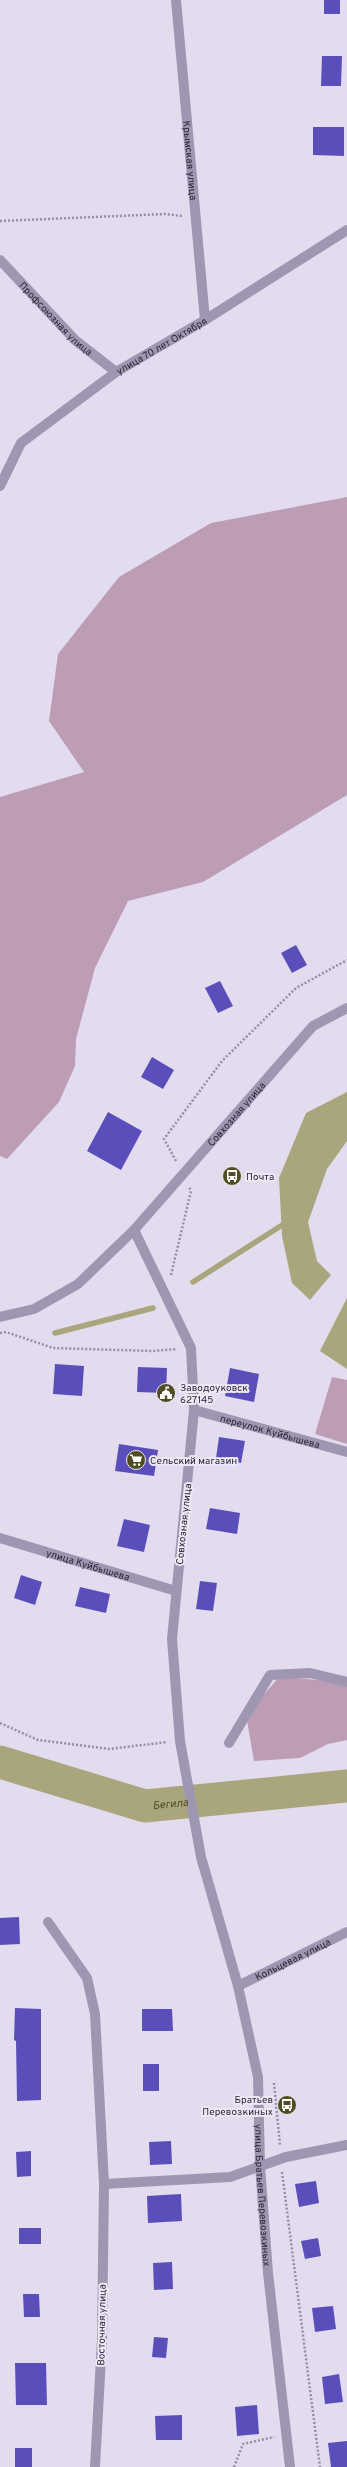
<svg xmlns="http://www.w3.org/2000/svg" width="347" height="2467" viewBox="0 0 347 2467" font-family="Overpass,sans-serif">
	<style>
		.green { fill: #bd9db6 }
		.water { fill: #a9a57d }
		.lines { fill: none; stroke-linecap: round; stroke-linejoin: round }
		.stream { stroke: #a9a57d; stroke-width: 5.5 }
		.river { stroke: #a9a57d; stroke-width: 33 }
		.building { fill: #5a4fba }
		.path { stroke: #958daa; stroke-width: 2.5; stroke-dasharray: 2 2; stroke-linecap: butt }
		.minor { stroke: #9f97b2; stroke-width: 10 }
		.labels { text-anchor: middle; stroke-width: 4; stroke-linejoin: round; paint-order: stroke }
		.street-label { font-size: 10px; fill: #2a2834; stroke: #eee7f7 }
		.poi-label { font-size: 10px; fill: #2a2834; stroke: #eee7f7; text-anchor: start }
		.water-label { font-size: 11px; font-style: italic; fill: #514d22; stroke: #eee7f7 }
	</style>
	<rect width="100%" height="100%" fill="#e3dcef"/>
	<g class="green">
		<polygon points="347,497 347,795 203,882 128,901 95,968 76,1039 75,1066 59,1102 7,1159 0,1156 0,797 84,772 49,721 58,654 119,577 211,523"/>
		<polygon points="332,1377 347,1380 347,1444 315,1434"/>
		<polygon points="279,1677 347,1682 347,1740 328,1744 300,1758 254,1761 246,1715"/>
	</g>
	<g class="water">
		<polygon points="347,1092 347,1141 327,1169 308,1222 317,1261 331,1275 310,1300 292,1283 282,1236 279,1178 306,1113"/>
		<polygon points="347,1298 347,1369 320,1351"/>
	</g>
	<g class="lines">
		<g class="stream">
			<polyline points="193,1282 287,1222"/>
			<polyline points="55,1333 153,1308"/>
		</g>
		<path class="river" id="s1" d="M0,1762l145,44 202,-20"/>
	</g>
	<g class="building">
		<rect x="324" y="0" width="16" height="14"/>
		<polygon points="322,56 342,56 341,86 321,86"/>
		<polygon points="313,127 344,127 344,156 313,155"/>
		<polygon points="296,945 307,965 292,973 281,953"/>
		<polygon points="220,981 233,1006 218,1013 205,988"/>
		<polygon points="152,1057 174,1070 163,1089 141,1077"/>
		<polygon points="108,1112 142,1131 121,1170 87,1151"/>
		<polygon points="55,1364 84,1366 82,1396 53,1394"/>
		<polygon points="138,1367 167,1368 166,1393 137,1392"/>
		<polygon points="230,1368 259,1374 254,1402 225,1396"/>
		<polygon points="219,1437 245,1441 241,1463 216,1458"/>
		<polygon points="119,1444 158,1450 154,1476 115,1471"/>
		<polygon points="210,1508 240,1513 237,1534 206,1529"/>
		<polygon points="124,1519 150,1525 144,1552 117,1546"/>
		<polygon points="21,1575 42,1582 35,1605 14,1598"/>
		<polygon points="200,1581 217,1583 213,1611 196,1609"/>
		<polygon points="80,1587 110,1594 106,1613 75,1606"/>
		<polygon points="19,1917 20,1944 0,1945 0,1918"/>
		<polygon points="15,2008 41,2009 41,2100 17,2101 16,2041 14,2040"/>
		<polygon points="142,2009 172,2009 173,2031 142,2031"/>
		<rect x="143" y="2064" width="16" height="27"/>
		<polygon points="171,2141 172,2164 150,2165 149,2142"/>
		<polygon points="31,2151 31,2176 17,2177 16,2152"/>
		<polygon points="316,2181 319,2203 299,2207 295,2184"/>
		<polygon points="181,2194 182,2221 148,2223 147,2196"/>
		<rect x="19" y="2228" width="22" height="16"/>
		<polygon points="318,2238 321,2256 305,2259 301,2241"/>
		<polygon points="172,2262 173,2289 154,2290 153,2263"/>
		<polygon points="23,2294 39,2294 40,2317 24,2317"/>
		<polygon points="333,2306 336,2329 315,2332 312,2308"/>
		<polygon points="154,2337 168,2338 166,2358 152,2357"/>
		<polygon points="15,2363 46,2363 47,2405 16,2405"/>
		<polygon points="339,2374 343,2402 325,2404 322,2377"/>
		<polygon points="257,2405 259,2434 237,2436 235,2407"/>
		<polygon points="182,2415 182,2440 156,2440 155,2416"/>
		<polygon points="347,2441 347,2467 331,2467 328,2443"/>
		<rect x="15" y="2448" width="17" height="19"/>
	</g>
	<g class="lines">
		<g class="path">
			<polyline points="0,221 165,214 182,216"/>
			<polyline points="176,1161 164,1139 222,1061 296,988 347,960"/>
			<polyline points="171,1275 191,1191 189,1187"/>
			<polyline points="0,1333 6,1332 53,1348 152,1351 177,1349"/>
			<polyline points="0,1723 38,1740 110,1749 167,1742"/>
			<polyline points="274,2083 280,2145"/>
			<polyline points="282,2172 320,2467"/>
			<polyline points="234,2467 243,2444 274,2437"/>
		</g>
		<g class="minor">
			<path id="s2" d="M176,0l29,320"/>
			<path id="s3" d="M0,260l75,80 41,32"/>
			<path id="s4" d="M0,486l21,-43 95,-71 89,-52 142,-90"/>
			<path id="s5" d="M134,1230l57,118 3,62 -22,229 8,102 21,116 37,129 20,91 2,89 8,107 22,194"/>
			<path id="s6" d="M0,1317l34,-8 44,-25 56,-54 179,-204 34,-18"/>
			<path id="s7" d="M194,1410l153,42"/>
			<path id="s8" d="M0,1538l176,53"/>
			<polyline points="229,1743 270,1675 310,1673 347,1682"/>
			<polyline points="48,1922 87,1978 95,2014 104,2184 102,2340 95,2467"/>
			<path id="s9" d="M238,1986l109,-54"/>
			<polyline points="104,2184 230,2177 286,2157 347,2145"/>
		</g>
	</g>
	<defs>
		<symbol id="bus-disc" viewBox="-11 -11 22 22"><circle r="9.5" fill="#514d22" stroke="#eee7f7"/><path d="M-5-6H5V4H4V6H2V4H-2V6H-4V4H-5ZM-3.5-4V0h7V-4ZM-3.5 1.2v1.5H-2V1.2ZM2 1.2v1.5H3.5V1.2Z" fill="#fff"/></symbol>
		<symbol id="civic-disc" viewBox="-11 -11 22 22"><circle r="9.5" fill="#514d22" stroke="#eee7f7"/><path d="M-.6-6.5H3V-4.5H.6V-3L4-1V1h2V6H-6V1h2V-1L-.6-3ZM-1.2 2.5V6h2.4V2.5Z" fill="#fff"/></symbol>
		<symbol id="supermarket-disc" viewBox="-11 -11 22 22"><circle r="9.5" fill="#514d22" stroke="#eee7f7"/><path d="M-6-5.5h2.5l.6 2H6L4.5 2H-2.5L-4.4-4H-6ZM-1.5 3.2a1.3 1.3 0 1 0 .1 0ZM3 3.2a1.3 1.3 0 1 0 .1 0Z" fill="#fff"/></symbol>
	</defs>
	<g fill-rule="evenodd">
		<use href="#bus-disc" x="221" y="1165" width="22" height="22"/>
		<use href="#civic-disc" x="155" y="1382" width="22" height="22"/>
		<use href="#supermarket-disc" x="125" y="1449" width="22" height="22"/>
		<use href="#bus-disc" x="276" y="2094" width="22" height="22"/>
	</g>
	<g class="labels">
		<g class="street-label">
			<text dy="4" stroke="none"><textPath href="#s2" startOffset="161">Крымская улица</textPath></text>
			<text dy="4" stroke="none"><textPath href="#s3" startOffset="81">Профсоюзная улица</textPath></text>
			<text dy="4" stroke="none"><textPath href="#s4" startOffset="219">улица 70 лет Октября</textPath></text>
			<text dy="4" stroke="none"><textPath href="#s6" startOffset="318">Совхозная улица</textPath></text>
			<text dy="4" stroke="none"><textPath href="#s7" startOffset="79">переулок Куйбышева</textPath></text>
			<text transform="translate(183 1524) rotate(-84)" y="4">Совхозная улица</text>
			<text dy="4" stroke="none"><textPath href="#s8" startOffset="92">улица Куйбышева</textPath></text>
			<text dy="4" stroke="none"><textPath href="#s9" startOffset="61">Кольцевая улица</textPath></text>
			<text dy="4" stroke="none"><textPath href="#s5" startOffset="989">улица Братьев Перевозкиных</textPath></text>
			<text transform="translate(101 2325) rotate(-89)" y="4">Восточная улица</text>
		</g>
		<g class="poi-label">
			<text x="246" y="1180">Почта</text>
			<text x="180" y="1391">Заводоуковск<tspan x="180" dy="12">627145</tspan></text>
			<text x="150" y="1464">Сельский магазин</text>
			<text x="273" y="2103" text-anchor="end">Братьев<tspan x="273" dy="12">Перевозкиных</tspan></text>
		</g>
		<g class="water-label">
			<text dy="4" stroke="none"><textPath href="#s1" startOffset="177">Бегила</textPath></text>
		</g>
	</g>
</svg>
